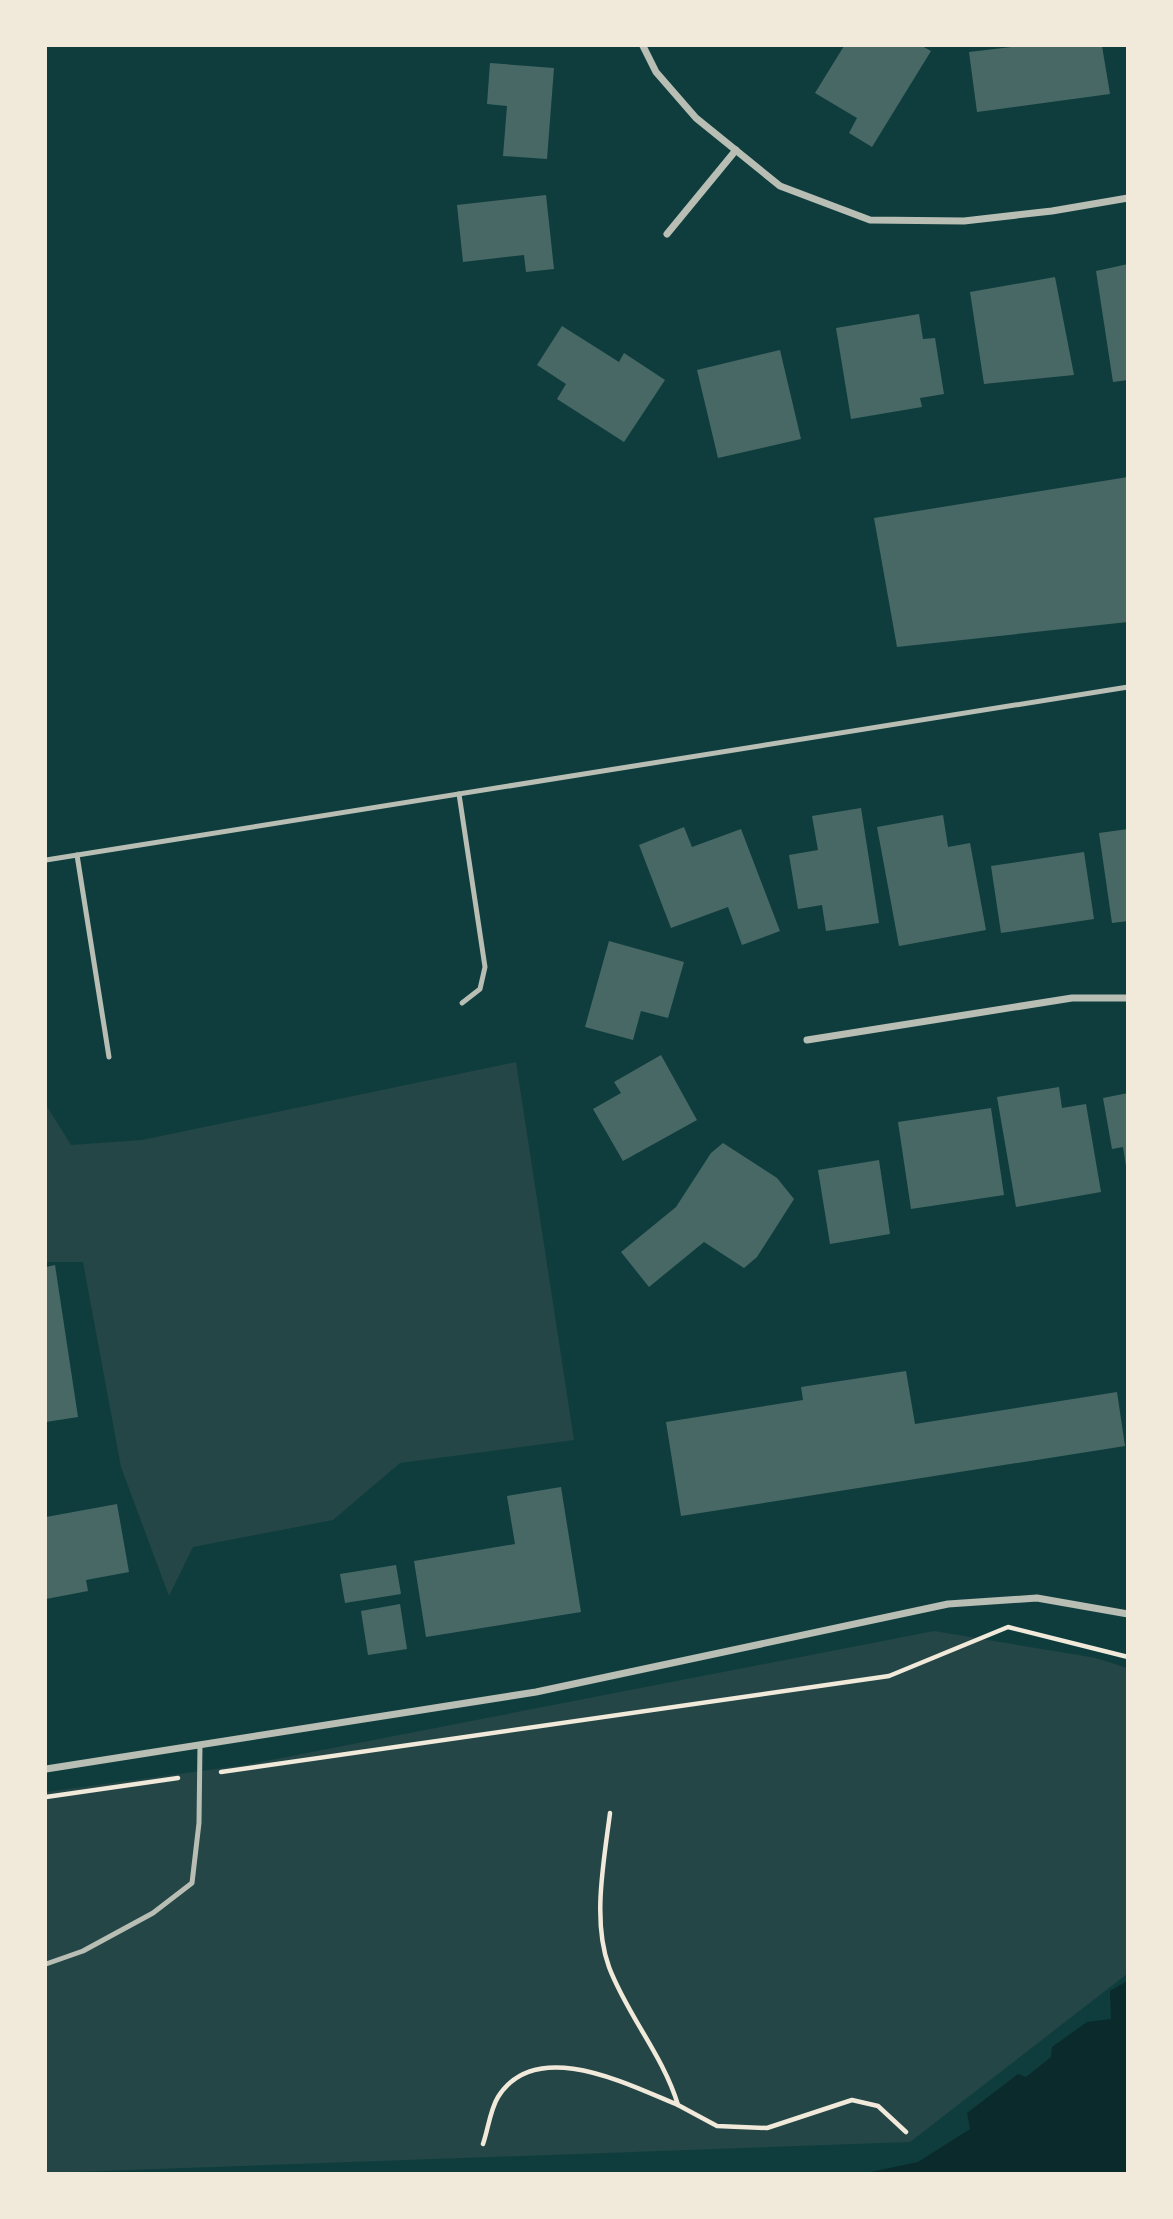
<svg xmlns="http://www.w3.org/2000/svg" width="1173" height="2219" viewBox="0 0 1173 2219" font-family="Raleway,sans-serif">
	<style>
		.green { fill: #244646 }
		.water { fill: #0a2a2b }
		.building { fill: #486865 }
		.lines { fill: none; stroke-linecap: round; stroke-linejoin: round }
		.path { stroke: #f1e9da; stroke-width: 4.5 }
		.service { stroke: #b8beb3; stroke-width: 5 }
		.minor { stroke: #b8beb3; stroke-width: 7 }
	</style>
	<rect width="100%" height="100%" fill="#0f3d3e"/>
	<g class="green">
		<polygon points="516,1062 574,1440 400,1463 333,1520 193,1547 169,1596 121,1467 83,1262 46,1262 46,1105 71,1145 142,1140"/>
		<polygon points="934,1631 1096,1658 1127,1668 1127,1974 910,2142 46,2173 46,1792 245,1765"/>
	</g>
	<polygon class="water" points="1127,1981 1127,2173 866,2173 918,2162 970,2129 967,2113 1018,2074 1026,2077 1051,2057 1052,2047 1087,2022 1111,2019 1110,1991"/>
	<g class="building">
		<polygon points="844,46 922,46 931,51 872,147 849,133 857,118 815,93"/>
		<polygon points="1020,46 1102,46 1110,94 977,112 969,52"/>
		<polygon points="490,63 554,68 547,159 503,156 507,106 487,104"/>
		<polygon points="546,195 554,269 526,272 524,255 463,262 457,205"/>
		<polygon points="1128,264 1128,380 1113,382 1096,271"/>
		<polygon points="1055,277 1074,375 984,384 970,292"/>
		<polygon points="919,314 923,339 935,338 944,394 920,398 922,407 851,419 836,328"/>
		<polygon points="562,326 619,362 624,353 665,380 624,442 557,399 566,384 537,365"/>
		<polygon points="780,350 801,439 718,458 697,370"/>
		<polygon points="1128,477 1128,622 897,647 874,518"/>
		<polygon points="861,808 879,923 826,931 822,905 798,909 789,855 818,850 812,816"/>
		<polygon points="943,815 948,847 970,843 986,930 899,946 877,827"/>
		<polygon points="684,827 692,847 741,829 780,931 742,945 728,907 671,928 639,845"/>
		<polygon points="1128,829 1128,921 1112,923 1099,833"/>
		<polygon points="1084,852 1094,919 1001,933 991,866"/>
		<polygon points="609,941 684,962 668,1018 641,1011 633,1040 585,1027"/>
		<polygon points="661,1055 697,1120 623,1161 593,1109 621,1093 614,1082"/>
		<polygon points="1059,1087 1062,1108 1086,1104 1101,1192 1016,1207 997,1097"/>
		<polygon points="1128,1093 1128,1166 1126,1166 1123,1147 1112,1149 1103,1098"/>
		<polygon points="991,1108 1004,1195 911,1209 898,1122"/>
		<polygon points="723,1143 777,1178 794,1199 757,1257 744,1268 704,1242 649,1287 621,1252 676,1207 711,1153"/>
		<polygon points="879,1160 890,1234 830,1244 818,1170"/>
		<polygon points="55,1265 78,1417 46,1422 46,1267"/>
		<polygon points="906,1371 915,1424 1117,1392 1125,1446 681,1516 666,1422 803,1400 801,1387"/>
		<polygon points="561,1487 581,1612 426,1637 414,1561 515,1544 507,1496"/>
		<polygon points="117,1504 129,1572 86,1580 88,1591 46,1599 46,1517"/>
		<polygon points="396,1565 401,1594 345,1603 340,1574"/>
		<polygon points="400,1604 407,1649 368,1655 361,1611"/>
	</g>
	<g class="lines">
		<g class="path">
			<polyline points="221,1772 889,1676 1008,1627 1128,1657"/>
			<polyline points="46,1797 178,1778"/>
			<path d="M610,1813c-6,48 -18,108 -1,154 18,48 54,88 69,138l39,21 50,2 85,-28 26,6 28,26"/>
			<path d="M483,2144c5,-14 7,-34 15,-47 38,-61 131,-12 180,8"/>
		</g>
		<g class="service">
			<polyline points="459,794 485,967 480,989 462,1003"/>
			<polyline points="77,855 109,1057"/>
			<polyline points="46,860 1128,687"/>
			<polyline points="46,1964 83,1951 153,1913 192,1883 199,1823 200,1745"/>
		</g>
		<g class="minor">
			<polyline points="643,46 656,72 696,118 780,186 870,220 964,221 1052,211 1128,198"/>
			<polyline points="667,234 736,150"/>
			<polyline points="807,1040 1072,998 1128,998"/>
			<polyline points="46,1769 536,1692 948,1604 1037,1598 1128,1614"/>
		</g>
	</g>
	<rect width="1173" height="2219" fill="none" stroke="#f1e9da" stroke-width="94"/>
</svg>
